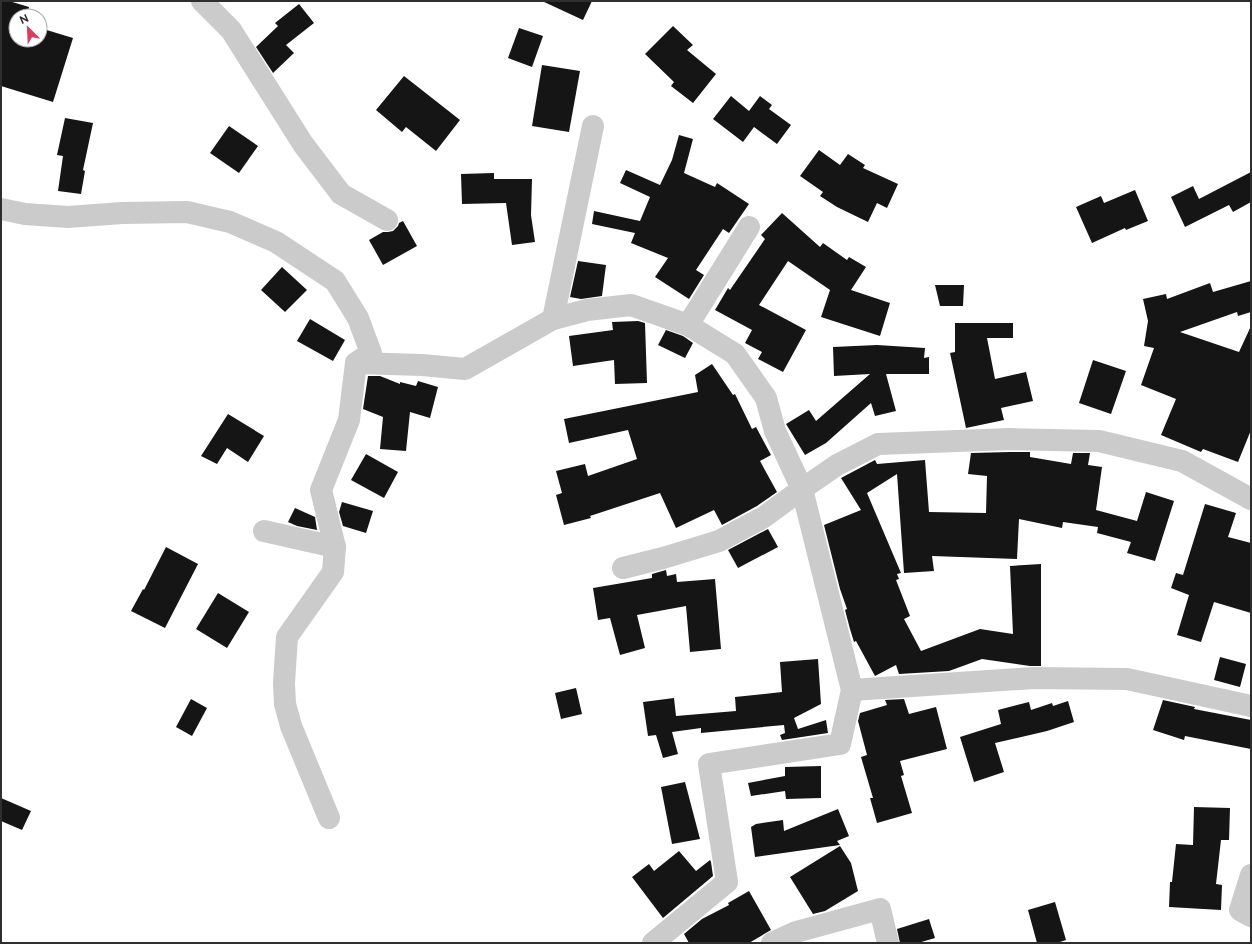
<svg xmlns="http://www.w3.org/2000/svg" width="1252" height="944" viewBox="0 0 1252 944" font-family="Raleway,sans-serif">
	<style>
		.building { fill: #151515 }
		.lines { fill: none; stroke-linecap: round; stroke-linejoin: round }
		.minor { stroke: #cbcbcb; stroke-width: 22 }
	</style>
	<rect width="100%" height="100%" fill="#fff"/>
	<g class="building">
		<polygon points="1,1 9,1 29,7 27,16 16,16 16,40 40,40 40,28 73,38 53,102 1,86"/>
		<polygon points="542,1 592,1 583,20"/>
		<polygon points="299,4 314,23 286,45 294,53 273,73 256,47 278,26 275,23"/>
		<polygon points="673,26 693,45 687,50 716,74 693,103 671,86 674,82 645,54"/>
		<polygon points="519,28 543,36 532,67 508,58"/>
		<polygon points="542,65 580,71 569,132 532,126"/>
		<polygon points="404,76 460,120 436,151 406,127 402,132 376,110"/>
		<polygon points="731,96 749,111 760,96 772,105 769,109 791,125 777,144 754,127 743,142 713,119"/>
		<polygon points="65,118 93,123 83,170 85,171 81,194 58,191 63,156 57,155"/>
		<polygon points="229,126 258,146 239,173 210,153"/>
		<polygon points="679,135 693,139 684,173 715,187 717,183 749,204 729,233 723,229 696,270 704,275 689,299 655,277 668,258 631,243 635,233 592,224 594,211 640,221 650,197 620,183 626,170 660,185 672,160"/>
		<polygon points="819,150 840,165 848,154 865,165 863,168 898,184 887,208 877,203 868,222 837,207 820,196 823,192 800,176"/>
		<polygon points="1251,172 1251,202 1233,212 1229,205 1185,227 1171,197 1193,186 1199,199"/>
		<polygon points="494,173 494,179 532,179 531,215 535,242 512,245 506,203 462,204 461,174"/>
		<polygon points="1135,190 1148,221 1126,230 1125,228 1092,243 1076,207 1101,196 1104,203"/>
		<polygon points="782,213 820,247 823,243 847,260 849,257 866,267 851,290 890,303 880,336 821,317 830,290 788,261 759,305 806,330 783,372 758,359 762,352 745,343 752,330 715,310 728,288 730,290 765,239 761,235"/>
		<polygon points="403,221 417,246 383,265 369,240 383,232 388,232 393,231 398,226 399,223"/>
		<polygon points="578,261 606,265 602,296 581,299 570,297"/>
		<polygon points="282,267 307,290 285,312 261,290"/>
		<polygon points="1251,281 1251,312 1238,316 1237,312 1180,332 1239,352 1251,326 1251,430 1238,462 1203,449 1201,452 1161,435 1176,399 1141,385 1154,348 1144,346 1148,321 1143,299 1166,294 1167,299 1210,283 1213,292"/>
		<polygon points="935,285 964,285 963,306 940,306"/>
		<polygon points="310,319 345,340 333,361 297,341"/>
		<polygon points="638,321 645,323 647,383 615,384 614,360 573,366 569,336 613,330 612,322"/>
		<polygon points="955,323 1013,323 1013,338 987,338 995,379 1026,372 1033,401 1001,408 1004,420 966,428 950,353 955,352"/>
		<polygon points="666,330 683,336 693,343 685,358 658,345"/>
		<polygon points="877,345 925,348 924,358 929,357 929,374 886,374 896,411 875,416 871,403 826,443 805,455 786,424 809,410 816,421 870,374 834,376 833,347"/>
		<polygon points="1093,360 1126,371 1111,414 1079,403"/>
		<polygon points="712,364 733,395 735,394 752,429 756,427 771,455 760,461 777,492 757,506 722,525 714,510 676,528 660,493 590,516 591,518 564,525 556,495 562,493 556,471 585,464 588,476 637,459 628,430 569,443 564,419 698,392 695,375"/>
		<polygon points="368,376 380,376 400,384 400,382 416,386 418,381 438,387 430,418 410,412 406,451 380,449 383,417 363,409"/>
		<polygon points="228,414 264,436 248,462 227,448 217,464 201,456"/>
		<polygon points="1010,452 1030,452 1030,457 1071,464 1073,453 1090,453 1088,465 1102,467 1096,510 1137,521 1146,492 1174,501 1155,561 1127,553 1131,542 1097,533 1098,527 1063,522 1062,528 1019,519 1017,559 932,556 934,571 904,573 897,474 867,493 901,573 897,574 899,579 896,580 910,616 904,619 921,651 980,629 1013,634 1010,566 1041,564 1041,666 1030,666 982,659 949,671 899,674 896,665 875,676 856,641 854,642 850,629 845,610 847,609 840,589 824,525 861,510 841,478 875,460 877,464 925,460 929,512 986,513 987,476 968,474 971,453"/>
		<polygon points="366,454 398,472 384,498 351,480"/>
		<polygon points="342,502 373,511 366,533 343,526 339,512"/>
		<polygon points="1205,504 1236,513 1228,537 1251,543 1251,613 1214,602 1201,642 1177,635 1189,595 1171,588 1176,573 1183,575"/>
		<polygon points="295,508 315,517 317,530 297,526 288,522"/>
		<polygon points="768,529 778,547 738,568 728,550"/>
		<polygon points="166,547 198,564 165,628 131,611 143,589 144,590"/>
		<polygon points="666,570 667,576 676,574 677,582 715,579 721,649 690,652 686,606 637,615 645,648 620,655 610,618 598,620 593,588 652,578 652,574"/>
		<polygon points="218,593 249,612 227,648 196,629"/>
		<polygon points="1220,657 1246,664 1240,687 1214,680"/>
		<polygon points="818,659 821,704 794,718 798,729 826,720 828,733 782,740 780,735 785,733 784,725 701,733 701,728 672,732 678,754 663,758 656,735 648,736 643,702 674,698 676,716 736,711 735,697 782,692 780,662"/>
		<polygon points="576,688 582,714 561,719 555,693"/>
		<polygon points="191,699 207,708 192,736 176,727"/>
		<polygon points="904,699 909,714 936,707 947,749 900,761 904,775 901,776 912,813 877,823 870,798 873,798 861,757 867,755 858,721 860,713 887,705 885,700"/>
		<polygon points="1163,700 1195,707 1194,709 1251,720 1251,749 1185,736 1184,740 1153,730"/>
		<polygon points="1068,701 1074,722 1047,731 995,743 1004,772 974,782 960,737 1001,724 998,710 1029,702 1031,710 1052,703 1053,706"/>
		<polygon points="821,766 821,798 786,799 785,791 751,796 748,783 785,776 785,767"/>
		<polygon points="685,782 700,839 672,844 661,787"/>
		<polygon points="1,798 31,811 22,830 1,821"/>
		<polygon points="1194,807 1230,808 1229,840 1221,840 1216,884 1222,885 1221,910 1169,907 1170,882 1172,882 1176,844 1193,845"/>
		<polygon points="838,809 849,836 837,841 840,845 755,857 751,827 756,824 783,820 784,831"/>
		<polygon points="840,846 851,863 858,891 825,911 813,914 790,877"/>
		<polygon points="679,851 696,871 710,860 711,862 713,876 663,918 632,877 649,864 654,871"/>
		<polygon points="749,891 771,930 749,943 689,943 684,934 702,919 729,905 728,903"/>
		<polygon points="1055,902 1066,940 1057,943 1037,943 1028,910"/>
		<polygon points="929,919 935,938 918,943 900,943 897,929"/>
	</g>
	<g class="lines">
		<g class="minor">
			<polyline points="202,1 231,30 303,144 341,194 387,220"/>
			<polyline points="1,209 25,214 68,217 122,213 187,212 230,222 276,242 335,281 358,318 371,353 356,363 349,420 321,490 335,547 264,531"/>
			<polyline points="553,319 587,310 631,305 688,325 749,227"/>
			<polyline points="356,363 422,365 465,369 553,319 593,126"/>
			<polyline points="623,568 663,558 719,541 764,517 802,489 837,465 878,444 1010,439 1099,441 1182,461 1251,499"/>
			<polyline points="852,690 1034,678 1127,679 1251,706"/>
			<polyline points="329,818 291,726 285,704 284,683 287,637 333,572 335,547"/>
			<polyline points="1251,875 1240,910 1251,916"/>
			<polyline points="653,943 727,882 709,764 840,744 852,690 802,489 775,431 766,398 735,354 688,325"/>
			<polyline points="772,943 796,932 880,909 888,943"/>
		</g>
	</g>
	<rect width="1252" height="944" fill="none" stroke="#2e2e2e" stroke-width="4"/>
	<g transform="translate(28 28) rotate(336)"><circle r="19" fill="#ffffff" stroke="#ababab"/>
	<path d="M0-3L7 15L0 10L-7 15Z" fill="#d63f5e"/>
	<text y="-6" font-size="11" font-weight="bold" text-anchor="middle" fill="#2e2e2e">N</text>
	</g>
</svg>
